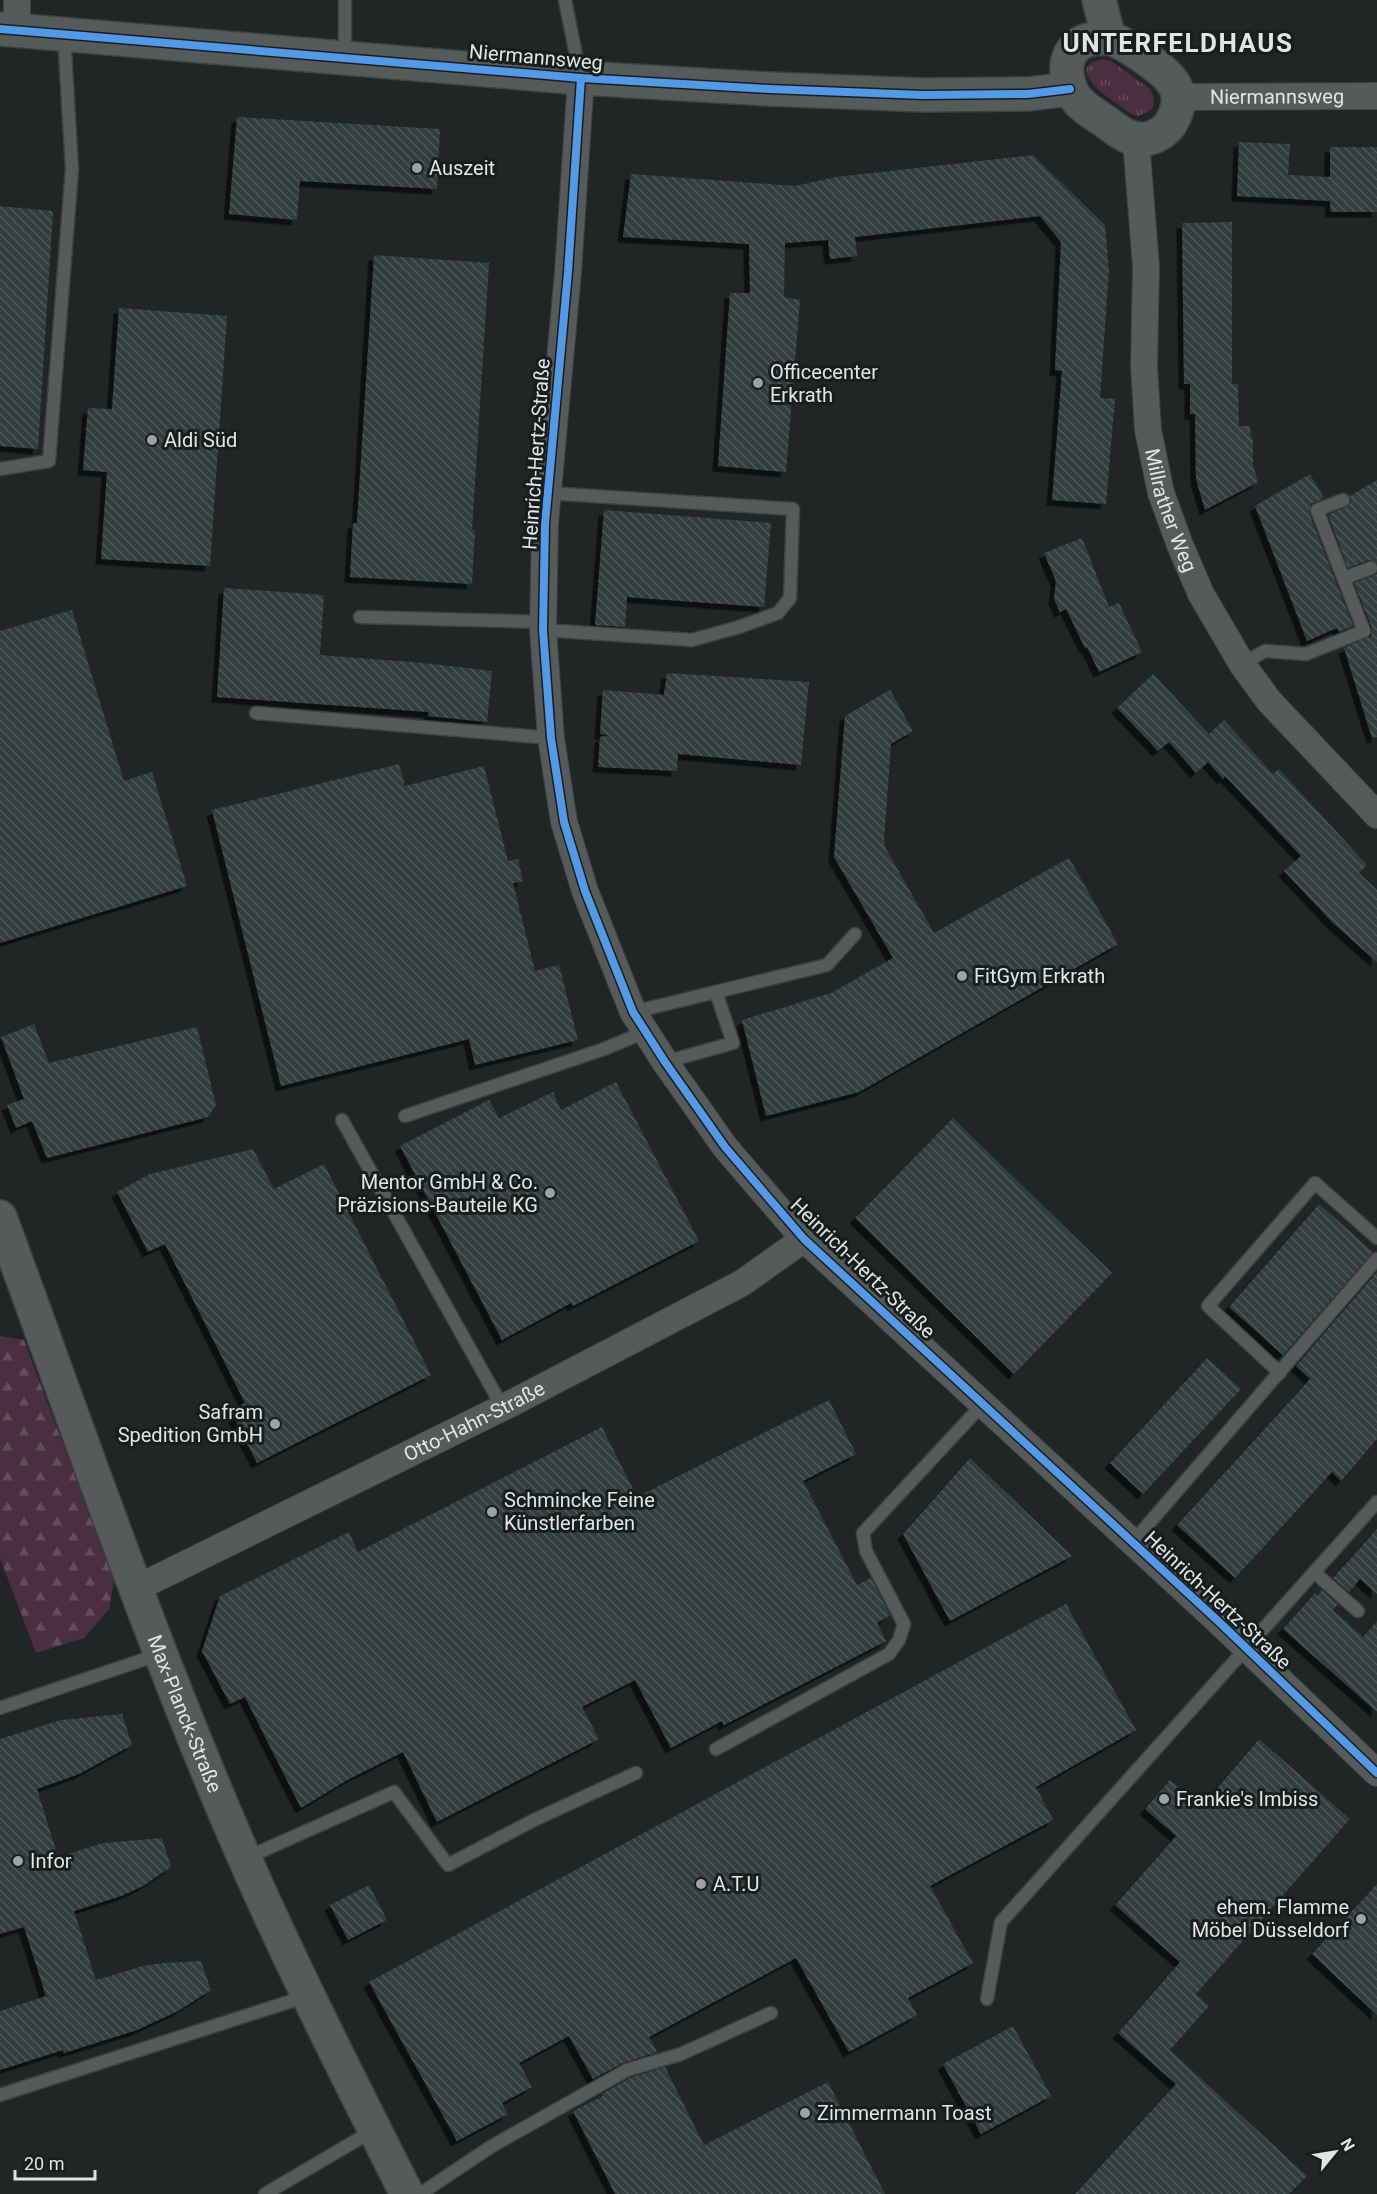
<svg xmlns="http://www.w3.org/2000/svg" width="1377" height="2194" viewBox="0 0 1377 2194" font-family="Roboto,sans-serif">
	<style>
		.grass { fill: url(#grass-tufts) }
		.forest { fill: url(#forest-firs) }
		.building { fill: url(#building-back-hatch); filter: url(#shadow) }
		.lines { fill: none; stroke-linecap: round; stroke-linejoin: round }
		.lane-casing { stroke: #3f4141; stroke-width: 15 }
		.street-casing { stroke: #3f4141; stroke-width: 28 }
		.secondary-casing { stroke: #3f4141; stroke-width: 36 }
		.lane { stroke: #575a5a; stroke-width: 12 }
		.street { stroke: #575a5a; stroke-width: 26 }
		.secondary { stroke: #575a5a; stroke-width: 33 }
		.cycleway-casing { stroke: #181d1d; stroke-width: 11 }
		.cycleway { stroke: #5399e6; stroke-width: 8 }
		.poi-dot { fill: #9fa2a2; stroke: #181d1d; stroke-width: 2 }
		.labels { text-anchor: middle; stroke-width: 6; stroke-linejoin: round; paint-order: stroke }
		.street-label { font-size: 20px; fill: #e2e5e5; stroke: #181d1d }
		.poi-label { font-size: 20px; fill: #e2e5e5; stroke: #181d1d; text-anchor: start }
		.district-label { font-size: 26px; font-weight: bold; letter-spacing: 1.5px; fill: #e2e5e5; stroke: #181d1d }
	</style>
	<defs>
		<pattern id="grass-tufts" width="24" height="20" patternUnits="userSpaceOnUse" patternTransform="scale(1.5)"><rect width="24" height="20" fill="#4a2f40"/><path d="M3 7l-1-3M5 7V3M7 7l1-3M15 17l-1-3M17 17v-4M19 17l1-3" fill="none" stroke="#644d5b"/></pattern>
		<pattern id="forest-firs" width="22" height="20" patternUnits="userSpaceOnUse" patternTransform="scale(1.5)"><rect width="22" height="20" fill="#4a2f40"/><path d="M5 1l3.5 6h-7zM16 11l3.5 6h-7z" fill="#644d5b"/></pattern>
		<pattern id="building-back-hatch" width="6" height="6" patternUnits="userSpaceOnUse" patternTransform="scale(1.5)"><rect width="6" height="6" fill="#313d3d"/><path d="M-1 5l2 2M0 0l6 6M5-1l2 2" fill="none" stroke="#4f5959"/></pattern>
		<filter id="shadow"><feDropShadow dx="-5.5" dy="5.5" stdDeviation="0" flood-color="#0009"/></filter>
	</defs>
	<rect width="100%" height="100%" fill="#222525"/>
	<path class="grass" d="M1103,59l8,2 39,28c4,7 5,12 2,20l-13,7 -7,-2c-13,-9 -75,-46 -29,-55z"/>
	<polygon class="forest" points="0,1336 24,1340 114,1581 109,1609 84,1638 36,1653 0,1558"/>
	<g class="building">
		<polygon points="237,117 440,129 437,189 300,181 297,220 229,214"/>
		<polygon points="1239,142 1290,144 1288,175 1330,177 1330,147 1377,147 1377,212 1331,212 1330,201 1237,196"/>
		<polygon points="1033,155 1105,225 1109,270 1100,398 1115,399 1106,504 1052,500 1062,371 1055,370 1061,242 1040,216 855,237 857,256 830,259 828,240 785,243 784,297 800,300 786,472 718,466 730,293 750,293 749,244 623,237 631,174 795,186 836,177"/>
		<polygon points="0,206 53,211 38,449 0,446"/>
		<polygon points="1232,222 1232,384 1238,384 1239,426 1250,426 1251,438 1253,438 1253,465 1258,482 1205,510 1196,479 1195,414 1190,414 1190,384 1184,384 1182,223"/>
		<polygon points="374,255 489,263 472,530 475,530 472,584 350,577 353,523 357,523"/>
		<polygon points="119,308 227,316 210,566 101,559 107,472 83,470 88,408 112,409"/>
		<polygon points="1310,474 1324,498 1311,504 1309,513 1353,626 1339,632 1337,628 1307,641 1255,506"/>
		<polygon points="1377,480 1377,563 1369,560 1348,568 1328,515 1346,507 1351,502 1350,496"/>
		<polygon points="604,510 771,523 764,607 627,597 625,627 595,625"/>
		<polygon points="1082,538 1109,607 1119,603 1142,652 1099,672 1087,647 1085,648 1066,609 1060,612 1054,599 1056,581 1044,553"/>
		<polygon points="1377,574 1377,737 1372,738 1344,648 1371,636 1372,628 1354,583"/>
		<polygon points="224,588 324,595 320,655 423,663 492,671 487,722 428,716 429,712 217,697"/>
		<polygon points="72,610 124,781 152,772 187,886 0,943 0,631"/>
		<polygon points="667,673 809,682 801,765 678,754 677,771 598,767 600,737 609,735 600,734 603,690 664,695"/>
		<polygon points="1153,674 1209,734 1224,720 1273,774 1279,769 1367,865 1359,873 1377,890 1377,962 1332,922 1284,871 1301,856 1225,776 1223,779 1208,762 1196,773 1169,742 1158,751 1117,708"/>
		<polygon points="890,690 913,731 891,744 884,841 886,849 934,933 1069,858 1118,944 859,1092 766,1116 742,1020 831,993 893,958 834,857 845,716"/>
		<polygon points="399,764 405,786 484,766 508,861 518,859 523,881 513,883 535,971 559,965 578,1040 475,1065 469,1039 281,1086 212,810"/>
		<polygon points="34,1024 49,1063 197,1027 216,1105 208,1117 47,1158 32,1121 16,1128 7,1105 24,1099 1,1037"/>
		<polygon points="616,1082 699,1241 573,1306 571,1303 502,1340 400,1146 489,1100 499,1118 553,1092 561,1110"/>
		<polygon points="953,1118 1112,1273 1014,1374 855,1218"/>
		<polygon points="253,1149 274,1189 324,1164 431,1375 257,1463 230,1410 245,1403 165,1244 148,1252 117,1192 150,1174"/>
		<polygon points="1319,1204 1373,1252 1283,1355 1229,1307"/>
		<polygon points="1377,1272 1377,1439 1341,1481 1332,1472 1235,1578 1177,1525 1310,1379 1296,1366"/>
		<polygon points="1207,1358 1241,1389 1143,1494 1110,1463"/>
		<polygon points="829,1400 856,1454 803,1481 857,1585 871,1578 890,1615 877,1623 886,1641 724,1725 722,1721 671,1748 635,1680 582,1707 599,1739 437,1822 403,1752 349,1779 301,1808 245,1697 230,1704 202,1651 220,1596 349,1532 358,1552 602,1427 637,1497"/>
		<polygon points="970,1458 1072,1556 950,1621 903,1534"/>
		<polygon points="1377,1529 1377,1594 1360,1579 1349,1592 1333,1578"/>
		<polygon points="1322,1590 1338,1604 1333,1610 1363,1637 1377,1621 1377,1712 1283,1629 1315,1593 1317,1596"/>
		<polygon points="1066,1604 1136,1730 1036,1787 1053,1820 930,1886 973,1963 908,1998 917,2015 849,2052 796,1958 649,2037 657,2052 623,2063 593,2079 569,2036 519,2063 532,2087 502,2103 508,2114 457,2141 369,1982"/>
		<polygon points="122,1714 132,1745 79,1774 37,1789 58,1857 103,1843 162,1838 171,1867 143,1886 121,1896 74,1911 96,1980 143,1966 163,1963 201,1961 211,1990 178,2011 137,2030 64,2053 63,2050 0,2070 0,2011 46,1996 24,1927 0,1934 0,1739 61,1720"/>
		<polygon points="1259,1739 1350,1819 1196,1994 1209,2006 1170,2050 1307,2176 1289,2194 1075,2194 1176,2084 1118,2033 1180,1962 1115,1905 1176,1836 1145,1809 1170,1780 1201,1807"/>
		<polygon points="1377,1884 1377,2015 1312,1954"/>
		<polygon points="369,1885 387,1920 348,1940 330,1905"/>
		<polygon points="1013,2026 1051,2096 981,2134 943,2064"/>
		<polygon points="665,2067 704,2145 828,2082 885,2194 615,2194 573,2111 603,2096 602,2094 630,2078"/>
	</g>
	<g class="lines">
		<defs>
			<g id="lane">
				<polyline points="565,0 580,75"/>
				<polyline points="345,56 345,0"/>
				<polyline points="0,469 49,461 72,169 64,35"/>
				<polyline points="1344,578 1371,568"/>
				<polyline points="360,617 543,622"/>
				<polyline points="543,630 692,640 739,627 778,613 790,598 793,509 547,493"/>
				<polyline points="1242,664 1265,651 1306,654 1364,631 1317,510 1343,500"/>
				<polyline points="256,713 551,738"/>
				<polyline points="633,1012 827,965 855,934"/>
				<polyline points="665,1062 733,1043 716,992"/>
				<polyline points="405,1116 604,1049 645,1032"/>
				<polyline points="342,1120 503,1408"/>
				<polyline points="1280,1373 1208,1306 1315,1183 1377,1238"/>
				<polyline points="1132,1543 1377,1259"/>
				<polyline points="1314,1572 1358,1611"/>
				<polyline points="0,1708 160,1654"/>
				<polyline points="716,1749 889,1654 899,1640 904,1624 866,1551 863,1533 983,1404"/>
				<polyline points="246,1858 394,1792 448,1865 534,1820 636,1773"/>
				<polyline points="987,1999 1001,1922 1377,1502"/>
				<polyline points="0,2095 307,1996"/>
				<polyline points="265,2194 374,2130"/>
				<polyline points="420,2194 492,2146 627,2070 681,2054 771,2013"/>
			</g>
			<g id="street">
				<polyline points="17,0 17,30"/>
				<polyline points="581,78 568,272 545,524 543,630 551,738 564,822 585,891 633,1012 665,1062 725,1147 804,1239 1218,1621 1377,1773"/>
				<path id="s1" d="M1178,97l199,-1"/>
				<path id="s2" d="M1138,140l-1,13 9,114 -2,100 4,63 13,63 19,52 21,49 41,70 27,37 108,114"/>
				<path id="s3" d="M137,1588l373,-184 232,-121 62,-44"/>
			</g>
			<g id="secondary">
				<polyline points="1099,0 1109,38"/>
				<polyline points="0,29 581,78 769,89 923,95 1028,94 1070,89"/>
				<path d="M1109,38c16,5 58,32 66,48 6,11 3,25 -3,35 -4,9 -16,16 -25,18 -17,2 -28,-7 -41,-17 -9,-6 -19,-12 -26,-19 -14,-14 -20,-45 -2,-58 9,-7 20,-7 31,-7z"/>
				<path id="s4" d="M0,1217c76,206 147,415 234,617 53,123 113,241 173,360"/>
			</g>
		</defs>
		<use href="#lane" class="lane-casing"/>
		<use href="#street" class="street-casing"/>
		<use href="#secondary" class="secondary-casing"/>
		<use href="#lane" class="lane"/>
		<use href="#street" class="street"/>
		<use href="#secondary" class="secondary"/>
		<defs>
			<g id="cycleway">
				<polyline points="0,29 581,78 769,89 923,95 1028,94 1070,89"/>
				<polyline points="581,78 568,272 545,524 543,630 551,738 564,822 585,891 633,1012 665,1062 725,1147 804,1239 1218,1621 1377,1773"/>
			</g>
		</defs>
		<use href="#cycleway" class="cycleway-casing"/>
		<use href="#cycleway" class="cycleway"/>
	</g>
	<g class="poi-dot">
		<circle cx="417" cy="168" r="6"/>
		<circle cx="758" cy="383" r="6"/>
		<circle cx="152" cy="440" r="6"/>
		<circle cx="962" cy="976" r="6"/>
		<circle cx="550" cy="1193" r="6"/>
		<circle cx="275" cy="1424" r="6"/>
		<circle cx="492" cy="1512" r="6"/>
		<circle cx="1164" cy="1799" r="6"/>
		<circle cx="18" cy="1861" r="6"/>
		<circle cx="701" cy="1884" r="6"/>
		<circle cx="1361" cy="1919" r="6"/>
		<circle cx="805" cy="2113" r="6"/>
	</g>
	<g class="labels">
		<g class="street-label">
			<text transform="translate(536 57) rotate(5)" y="7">Niermannsweg</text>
			<text dy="7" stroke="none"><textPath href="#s1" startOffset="99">Niermannsweg</textPath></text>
			<text transform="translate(536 454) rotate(-86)" y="7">Heinrich-Hertz-Straße</text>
			<text dy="7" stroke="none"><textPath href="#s2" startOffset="374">Millrather Weg</textPath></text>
			<text transform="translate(863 1268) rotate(44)" y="7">Heinrich-Hertz-Straße</text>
			<text dy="7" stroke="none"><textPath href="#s3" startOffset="376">Otto-Hahn-Straße</textPath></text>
			<text transform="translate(1218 1600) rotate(43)" y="7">Heinrich-Hertz-Straße</text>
			<text dy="7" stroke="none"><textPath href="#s4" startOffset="530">Max-Planck-Straße</textPath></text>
		</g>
		<g class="poi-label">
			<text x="429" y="175">Auszeit</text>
			<text x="770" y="379">Officecenter<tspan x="770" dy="23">Erkrath</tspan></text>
			<text x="164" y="447">Aldi Süd</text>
			<text x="974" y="983">FitGym Erkrath</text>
			<text x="538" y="1189" text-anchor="end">Mentor GmbH &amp; Co.<tspan x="538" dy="23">Präzisions-Bauteile KG</tspan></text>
			<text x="263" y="1419" text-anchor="end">Safram<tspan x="263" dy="23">Spedition GmbH</tspan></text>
			<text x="504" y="1507">Schmincke Feine<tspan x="504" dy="23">Künstlerfarben</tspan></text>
			<text x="1176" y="1806">Frankie's Imbiss</text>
			<text x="30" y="1868">Infor</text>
			<text x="713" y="1891">A.T.U</text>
			<text x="1349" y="1914" text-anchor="end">ehem. Flamme<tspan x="1349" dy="23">Möbel Düsseldorf</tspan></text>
			<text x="817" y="2120">Zimmermann Toast</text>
		</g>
		<g class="district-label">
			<text x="1178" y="52">UNTERFELDHAUS</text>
		</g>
	</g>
	<g transform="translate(1335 2152) rotate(60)" stroke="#181d1d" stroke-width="4.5" paint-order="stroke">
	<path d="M0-4.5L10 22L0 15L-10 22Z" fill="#e2e5e5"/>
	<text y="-9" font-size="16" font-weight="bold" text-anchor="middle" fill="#e2e5e5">N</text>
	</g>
	<path d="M15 2170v9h80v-9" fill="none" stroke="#e2e5e5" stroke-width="3"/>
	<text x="24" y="2170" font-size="18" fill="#e2e5e5" stroke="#181d1d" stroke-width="4.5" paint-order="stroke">20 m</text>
</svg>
